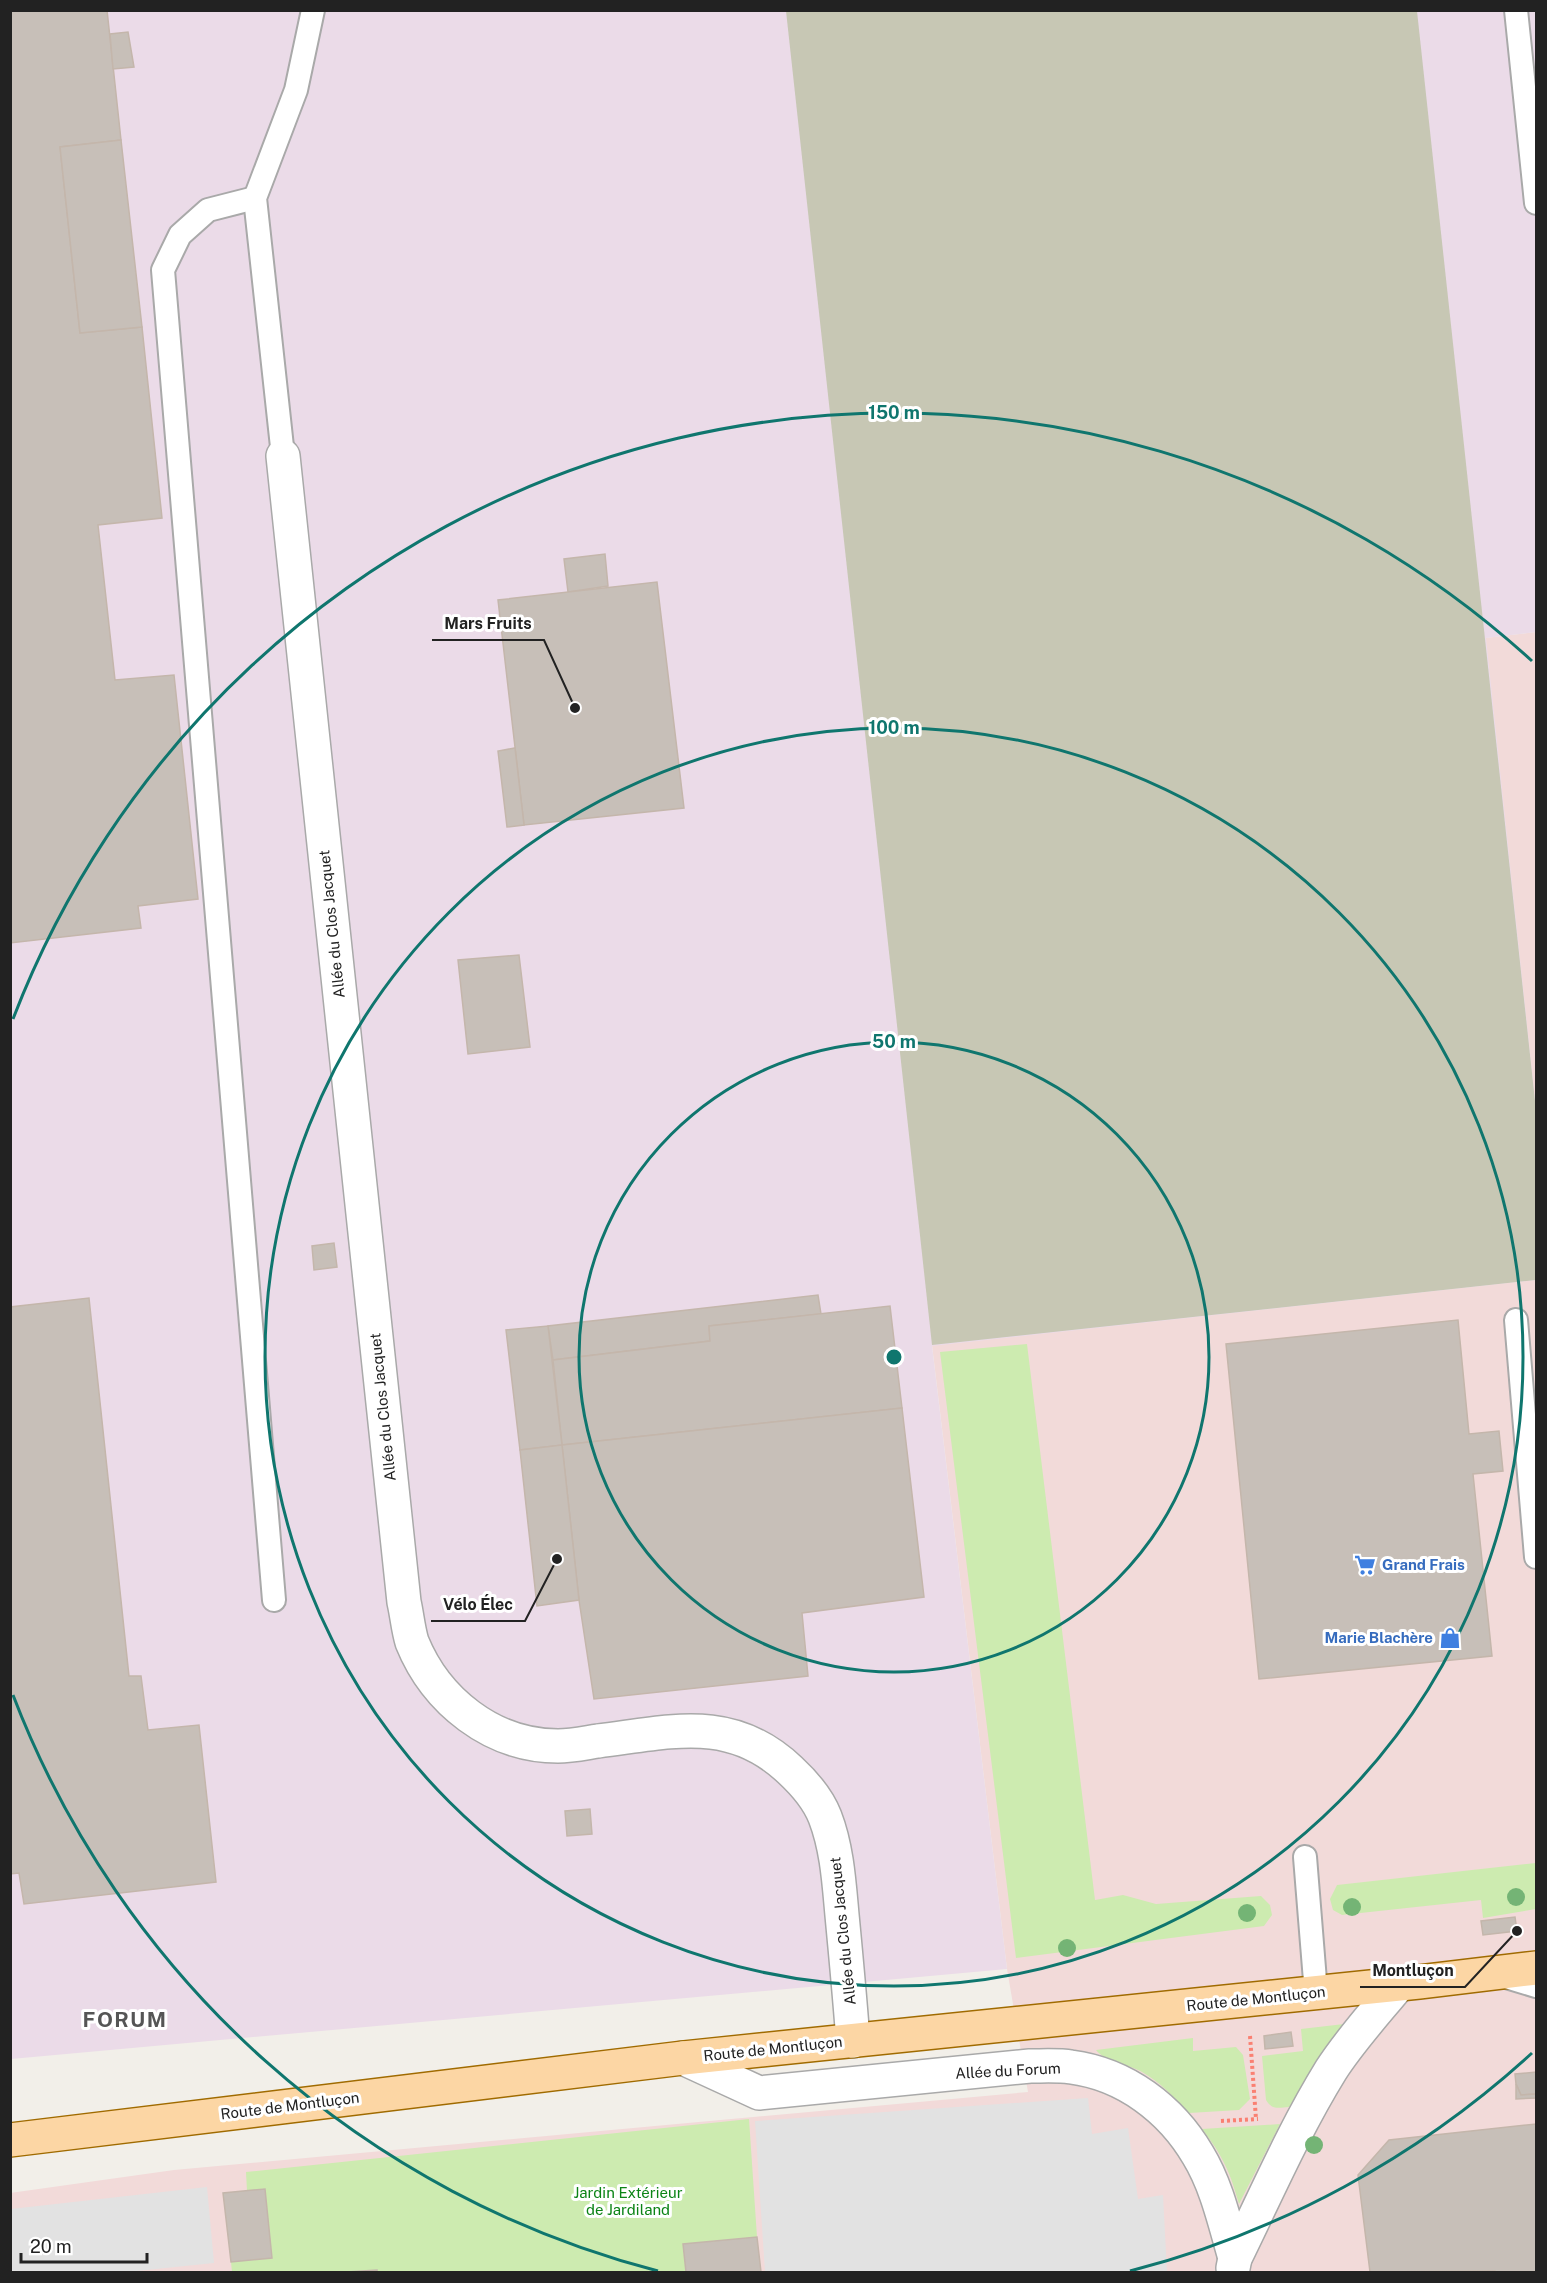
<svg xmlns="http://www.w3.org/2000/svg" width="1547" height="2283" viewBox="0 0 1547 2283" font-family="'Public Sans',sans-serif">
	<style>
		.commercial { fill: #f2dad9 }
		.industrial { fill: #ebdbe8 }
		.construction { fill: #c7c7b4 }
		.grass { fill: #cdebb0 }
		.parking { fill: #e2e2e2 }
		.building { fill: #c7bfb8; stroke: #c4b6ab; stroke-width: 1.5 }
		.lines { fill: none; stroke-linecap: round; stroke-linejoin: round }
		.lane-casing { stroke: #a9a9a9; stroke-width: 26 }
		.street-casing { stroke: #a9a9a9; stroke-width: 36 }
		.primary-casing { stroke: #a06b00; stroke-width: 36 }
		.path { stroke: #fa8072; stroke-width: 4; stroke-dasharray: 3 3; stroke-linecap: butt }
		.lane { stroke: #fff; stroke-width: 22 }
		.street { stroke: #fff; stroke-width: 33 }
		.primary { stroke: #fcd6a4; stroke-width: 33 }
		.tree { fill: #74b475 }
		.ring { fill: none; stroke: #0f766e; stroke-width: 3 }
		.labels { text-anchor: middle; stroke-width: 6; stroke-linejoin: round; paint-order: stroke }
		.street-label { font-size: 15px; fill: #222; stroke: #fff }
		.shop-label { font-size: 15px; font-weight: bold; fill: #366cbe; stroke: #fff; text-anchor: start }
		.park-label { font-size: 15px; fill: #0c8416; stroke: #fff }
		.district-label { font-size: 21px; font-weight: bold; letter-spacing: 1.5px; fill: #555; stroke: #fff }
		.centre { fill: #0f766e; stroke: #fff; stroke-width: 3 }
		.ring-label { font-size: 18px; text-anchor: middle; font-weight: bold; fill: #0f766e; stroke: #fff; stroke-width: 6; stroke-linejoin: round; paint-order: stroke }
		.leader { fill: none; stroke: #222; stroke-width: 2 }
		.callout-dot { fill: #222; stroke: #fff; stroke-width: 2 }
		.callout-label { font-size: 16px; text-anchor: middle; font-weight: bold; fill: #222; stroke: #fff; stroke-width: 6; stroke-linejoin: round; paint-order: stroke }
	</style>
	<rect width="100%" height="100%" fill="#f2efe9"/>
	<g class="commercial">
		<polygon points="1536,632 1536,1110 1485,638"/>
		<polygon points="1536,1280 1536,2272 11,2272 10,2193 174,2170 1028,2092 1007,1969 932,1345"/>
	</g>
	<polygon class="industrial" points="11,11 1536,11 1536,632 1486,638 1536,1110 1536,1280 932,1346 1007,1969 11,2059"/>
	<polygon class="construction" points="786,11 1417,11 1536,1110 1536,1280 932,1345"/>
	<g class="grass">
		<polygon points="1027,1344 1095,1900 1123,1895 1156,1904 1261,1896 1270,1905 1272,1915 1264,1926 1016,1958 940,1352"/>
		<polygon points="1536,1863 1536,1909 1483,1918 1481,1900 1342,1915 1333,1910 1330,1899 1337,1885"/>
		<path d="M1344,2024l-55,83c-11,1 -17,3 -23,-7l-4,-44 41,-5 -2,-22z"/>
		<path d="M1193,2038v13l43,-4 7,8 7,44 -11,11 -50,3c-15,-16 -28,-30 -47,-41 -14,-8 -38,-11 -46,-22z"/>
		<polygon points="749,2119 757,2237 683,2244 686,2272 377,2272 376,2270 346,2272 232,2272 231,2262 272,2257 265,2189 247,2191 246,2172"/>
		<path d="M1280,2124l-41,80c-9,-32 -16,-48 -37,-75z"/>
	</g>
	<g class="parking">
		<polygon points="1088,2098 1092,2134 1128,2128 1138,2199 1163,2195 1167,2272 765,2272 755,2121"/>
		<polygon points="207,2187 214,2263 127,2272 11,2272 11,2209"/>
	</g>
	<g class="building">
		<polygon points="10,10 107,10 121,140 60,147 80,333 142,327 162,518 98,525 115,680 174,675 198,899 138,906 141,928 10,943"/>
		<polygon points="128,32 134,67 113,69 110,34"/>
		<polygon points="121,140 142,327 80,333 60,147"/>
		<polygon points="605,554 608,586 568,592 564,559"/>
		<polygon points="657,582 684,808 524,825 498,600"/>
		<polygon points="515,748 524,825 507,827 498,751"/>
		<polygon points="519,955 530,1047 468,1054 458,960"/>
		<polygon points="334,1243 337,1267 314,1270 312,1246"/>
		<polygon points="818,1295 821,1314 709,1326 710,1341 553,1360 548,1326"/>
		<polygon points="89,1298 129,1676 141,1676 148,1730 199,1725 216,1882 24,1904 19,1873 10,1874 10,1307"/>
		<polygon points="890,1306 902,1408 562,1445 553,1360 710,1341 709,1326"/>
		<polygon points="1458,1320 1469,1434 1499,1431 1503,1471 1473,1474 1492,1656 1259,1679 1226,1344"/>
		<polygon points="548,1326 562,1445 520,1450 506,1330"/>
		<polygon points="902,1408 924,1597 802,1613 808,1676 594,1699 579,1600 562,1445"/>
		<polygon points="562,1445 579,1600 537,1606 520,1450"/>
		<polygon points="590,1809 592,1834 567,1836 565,1811"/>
		<polygon points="1515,1917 1517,1931 1483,1935 1481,1921"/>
		<polygon points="1291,2032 1293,2046 1265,2049 1264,2036"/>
		<polygon points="1536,2072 1536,2094 1521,2095 1516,2084 1515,2074"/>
		<polygon points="1516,2084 1521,2095 1536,2094 1536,2098 1516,2099"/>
		<polygon points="1536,2124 1536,2272 1496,2272 1495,2271 1370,2272 1358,2175 1389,2140"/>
		<polygon points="265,2189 272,2258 231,2262 223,2193"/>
		<polygon points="757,2237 761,2272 686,2272 683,2244"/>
		<polygon points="377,2270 377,2272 346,2272"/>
	</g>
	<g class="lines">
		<defs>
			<g id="lane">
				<polyline points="1516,10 1536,203"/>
				<polyline points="255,198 208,210 180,235 163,270 274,1600"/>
				<polyline points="283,456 255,198 296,90 313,10"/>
				<polyline points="1516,1320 1536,1557"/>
				<polyline points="1305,1857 1316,1993"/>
				<polyline points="1503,1976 1536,1986"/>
			</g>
			<g id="street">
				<path d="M283,456l121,1146c3,13 4,27 8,40 24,59 80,104 146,104 13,0 27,-3 40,-5 73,-9 133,-27 192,29 14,13 28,29 35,47 12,31 14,65 17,98 4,42 8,84 11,126"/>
				<path d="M683,2058l76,35 271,-27c13,0 28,-1 41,1 54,7 100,42 127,88 19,31 27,69 37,103"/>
				<path d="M1233,2268l2,-10c31,-63 59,-128 96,-188 20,-31 45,-58 68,-86"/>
			</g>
			<polyline id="primary" points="10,2140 683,2058 1419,1982 1536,1968"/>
		</defs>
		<use href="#lane" class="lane-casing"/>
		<use href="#street" class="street-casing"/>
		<use href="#primary" class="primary-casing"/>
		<g class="path">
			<polyline points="1250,2036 1256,2119"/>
			<polyline points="1221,2121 1258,2119"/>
		</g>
		<use href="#lane" class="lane"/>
		<use href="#street" class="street"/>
		<use href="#primary" class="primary"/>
	</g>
	<g class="tree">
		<circle cx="1516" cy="1897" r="9"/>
		<circle cx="1352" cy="1907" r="9"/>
		<circle cx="1247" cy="1913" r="9"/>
		<circle cx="1067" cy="1948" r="9"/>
		<circle cx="1314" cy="2145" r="9"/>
	</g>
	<g class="ring">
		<circle cx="894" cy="1357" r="315"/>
		<circle cx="894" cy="1357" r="629"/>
		<path d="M1532 2053A944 944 0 0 1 1130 2271M658 2271A944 944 0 0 1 13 1695M13 1019A944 944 0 0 1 1532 661"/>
	</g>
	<defs>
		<symbol id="supermarket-bare" viewBox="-9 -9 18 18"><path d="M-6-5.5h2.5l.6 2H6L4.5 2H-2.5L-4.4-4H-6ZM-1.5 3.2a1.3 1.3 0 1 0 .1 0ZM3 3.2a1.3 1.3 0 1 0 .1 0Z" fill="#3f7fe0" stroke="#fff" stroke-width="2.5" paint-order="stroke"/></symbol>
		<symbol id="shop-bare" viewBox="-9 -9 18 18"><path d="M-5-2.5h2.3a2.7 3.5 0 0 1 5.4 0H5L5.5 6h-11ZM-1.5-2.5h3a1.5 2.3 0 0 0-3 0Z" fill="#3f7fe0" stroke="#fff" stroke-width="2.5" paint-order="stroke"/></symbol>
	</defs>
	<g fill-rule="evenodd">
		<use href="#supermarket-bare" x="1350" y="1550" width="30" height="30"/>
		<use href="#shop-bare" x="1435" y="1623" width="30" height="30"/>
	</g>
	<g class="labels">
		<g class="street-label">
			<text transform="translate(332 924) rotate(-96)" y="5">Allée du Clos Jacquet</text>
			<text transform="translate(383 1407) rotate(-96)" y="5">Allée du Clos Jacquet</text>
			<text transform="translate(843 1931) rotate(-96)" y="5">Allée du Clos Jacquet</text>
			<text transform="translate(1256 1999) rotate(-6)" y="5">Route de Montluçon</text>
			<text transform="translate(773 2049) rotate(-6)" y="5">Route de Montluçon</text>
			<text transform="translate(1008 2071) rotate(-3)" y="5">Allée du Forum</text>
			<text transform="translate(290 2106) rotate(-7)" y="5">Route de Montluçon</text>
		</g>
		<g class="shop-label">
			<text x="1382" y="1570">Grand Frais</text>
			<text x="1433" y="1643" text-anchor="end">Marie Blachère</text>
		</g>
		<g class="park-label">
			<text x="628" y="2198">Jardin Extérieur<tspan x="628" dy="17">de Jardiland</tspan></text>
		</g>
		<g class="district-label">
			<text x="125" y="2027">FORUM</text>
		</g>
	</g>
	<circle cx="894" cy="1357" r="9" class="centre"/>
	<g class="ring-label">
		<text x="894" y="419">150 m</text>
		<text x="894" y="734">100 m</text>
		<text x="894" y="1048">50 m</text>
	</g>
	<path class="leader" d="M575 708L544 640H432M557 1559L525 1621H431M1517 1931L1465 1987H1360"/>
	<g class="callout-dot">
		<circle cx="575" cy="708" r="6"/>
		<circle cx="557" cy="1559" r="6"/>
		<circle cx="1517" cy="1931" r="6"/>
	</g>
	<g class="callout-label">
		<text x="488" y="629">Mars Fruits</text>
		<text x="478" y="1610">Vélo Élec</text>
		<text x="1413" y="1976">Montluçon</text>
	</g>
	<rect width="1547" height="2283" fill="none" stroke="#222222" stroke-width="24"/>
	<path d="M21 2253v9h126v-9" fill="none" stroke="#222222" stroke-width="3"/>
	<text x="30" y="2253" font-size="18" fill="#222222" stroke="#ffffff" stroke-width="4.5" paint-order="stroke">20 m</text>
</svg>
